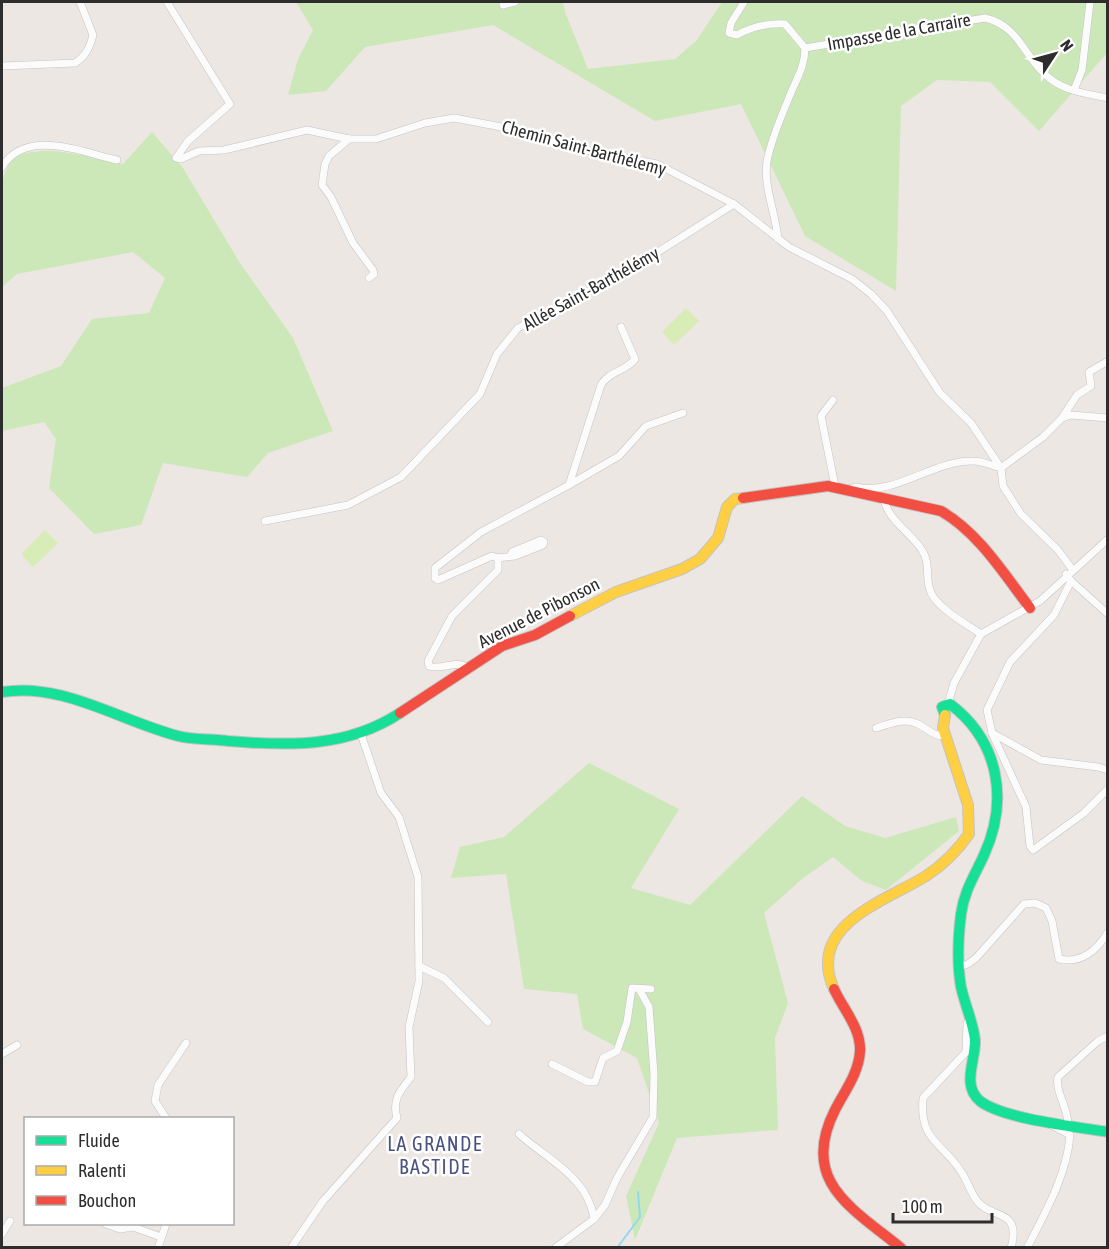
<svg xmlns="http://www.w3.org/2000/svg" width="1109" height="1249" viewBox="0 0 1109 1249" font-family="'Asap Condensed',sans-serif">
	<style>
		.green { fill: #cce8b9 }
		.pitch { fill: #d8ecb7 }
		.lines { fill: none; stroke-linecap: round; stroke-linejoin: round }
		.stream { stroke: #92d8f1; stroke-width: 2 }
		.street-casing { stroke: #c5c3c3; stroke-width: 8 }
		.fast-casing { stroke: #c5c3c3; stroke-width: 12 }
		.slow-casing { stroke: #c5c3c3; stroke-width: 12 }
		.jam-casing { stroke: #c5c3c3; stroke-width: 12 }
		.street { stroke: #fcfbfb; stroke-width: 7 }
		.fast { stroke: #16e098; stroke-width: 10 }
		.slow { stroke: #ffcf43; stroke-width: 10 }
		.jam { stroke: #f24e42; stroke-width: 10 }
		.labels { text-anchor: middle; stroke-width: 5; stroke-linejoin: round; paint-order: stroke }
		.street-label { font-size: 18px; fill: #2d2d2d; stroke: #fff }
		.neighbourhood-label { font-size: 20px; letter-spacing: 1.5px; fill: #495282; stroke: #fff }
	</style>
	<rect width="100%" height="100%" fill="#ece7e2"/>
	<g class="green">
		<polygon points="296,2 563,2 565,12 588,69 675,59 696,41 722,2 1107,2 1107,53 1039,131 990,82 937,80 901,106 896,291 805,236 741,104 655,121 493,25 365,47 326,91 288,95 298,59 313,30"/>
		<path d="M152,132l31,36 57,95 53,75 40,93 -65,22 -21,24 -84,-14 -22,62 -47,9 -45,-46 7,-49 -12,-17 -42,9v-43l59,-22 31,-47 57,-6 16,-35 -32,-26 -116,22 -15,13v-106l9,-23c37,-16 74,-1 112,6z"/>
		<polygon points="589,763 679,809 631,888 690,905 802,796 845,826 885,838 956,817 959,831 886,890 862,881 833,857 802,879 764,913 788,1003 775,1038 778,1130 677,1138 635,1240 626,1196 659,1123 637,1058 583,1029 577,994 524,989 506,874 451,878 460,847 504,837"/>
	</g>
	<g class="pitch">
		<polygon points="686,308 699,321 674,345 662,332"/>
		<polygon points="45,530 58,543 33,567 21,554"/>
	</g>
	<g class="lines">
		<polyline class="stream" points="617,1248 640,1217 638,1192"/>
		<defs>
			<g id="street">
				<polyline points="167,2 230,104 188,141 176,158 181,159 199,151 224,150 307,130 349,139 376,139 425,123 454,118 528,132 593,152 657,164 734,204 789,247 852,279 871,294 887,311 940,393 971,423 1001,468 1003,486 1021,514 1058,550 1072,569"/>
				<path d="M744,2l-13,21 -2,10 8,2c16,-9 30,-12 48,-11l20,24c0,20 -10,33 -17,52 -8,19 -17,41 -21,61 -4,25 9,53 11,78"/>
				<polyline points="503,5 515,2"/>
				<path d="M805,48l180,-30c35,8 39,40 64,60 16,13 39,16 59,20"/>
				<path d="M2,66l73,-3c11,-7 15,-16 18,-28l-13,-33"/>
				<polyline points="1074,90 1082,70 1090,2"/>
				<polyline points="349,139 329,156 325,164 322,185 331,197 353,243 373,270 374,274 369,278"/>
				<path d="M2,167c24,-39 79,-15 115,-7"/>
				<polyline points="833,400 821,416 835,486"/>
				<polyline points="1062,418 1077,395 1091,386 1089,372 1108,361"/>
				<polyline points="569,485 619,456 646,426 683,413"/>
				<path d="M850,490l5,-3c42,9 77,-27 119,-26 8,0 19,5 27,7l42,-31 19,-19 9,-3 37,3"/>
				<path d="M884,499c3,20 27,34 38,51 10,15 1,33 12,48 13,16 31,25 47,36"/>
				<polyline points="265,521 348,505 401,477 480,394 497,354 518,328 634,267 734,204"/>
				<polyline points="498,558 515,556 543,545 544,542 541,540 512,552 511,555"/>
				<polyline points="1066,574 1071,581 1054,615 1010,662 987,710 992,733 1026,807 1030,846 1033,850 1084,813 1108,789"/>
				<polyline points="1071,581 1108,614"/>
				<path d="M469,669c-12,-11 -26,2 -40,-3l-1,-5 24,-45 46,-46v-12l-6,-2 -54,24 -3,-2v-10l46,-36 88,-47 32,-100c8,-14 26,-14 34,-26l-14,-32"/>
				<polyline points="948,704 954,683 981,634 1040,601 1108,539"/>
				<path d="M876,728c14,-4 28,-11 42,-4 10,5 15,12 26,12"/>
				<polyline points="992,733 1041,760 1098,767 1108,770"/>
				<polyline points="419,966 444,978 488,1022"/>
				<path d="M959,967l9,-3 8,-6 48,-54 11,-1 11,5 6,13 7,38c21,5 38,-8 49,-27"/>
				<path d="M969,1019l-2,5 -1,28 -43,46c-4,44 20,44 39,75 6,9 9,21 16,29 13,17 44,6 33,46"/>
				<polyline points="2,1054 17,1045"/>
				<polyline points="552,1064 588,1082 595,1082 603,1058 617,1051 627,1022 632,988 651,989"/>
				<polyline points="166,1118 155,1101 158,1085 186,1043"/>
				<path d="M1068,1127c1,-19 -13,-34 -10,-50l40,-36 10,-5"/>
				<path d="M519,1134c29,26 69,43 75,85l-39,29"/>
				<polyline points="594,1219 605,1205 617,1178 653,1117 654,1074 650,1020 649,1007 639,989"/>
				<polyline points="106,1224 120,1229 133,1227 161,1237"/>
				<polyline points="2,1234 10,1221"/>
				<polyline points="158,1248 166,1224"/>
				<path d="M291,1248l32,-47 74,-83c-5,-19 3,-27 14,-41l-2,-50 10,-46 -1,-104 -19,-60 -18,-24 -20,-59"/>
				<path d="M1027,1248c18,-35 40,-73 43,-113l-19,-10"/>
			</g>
			<g id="fast">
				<path d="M2,692c61,-10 118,29 176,44 15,4 34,3 50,5 60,5 119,7 172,-28"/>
				<path d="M945,715l-3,-8 8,-3c49,37 59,96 34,151 -9,20 -20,36 -23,59 -3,24 -4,50 0,73 4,18 12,35 14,53 1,20 -14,45 5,61 23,18 98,26 128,31"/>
			</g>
			<g id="slow">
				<polyline points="570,616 616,592 682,569 700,559 718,538 727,507 735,499 743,498"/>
				<path d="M834,989c-29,-64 52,-88 92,-113 17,-11 31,-25 43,-42l-1,-29 -25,-77 2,-13"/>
			</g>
			<g id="jam">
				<path d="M743,498l85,-12 113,25c38,22 63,63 89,97"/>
				<polyline points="400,713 502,646 535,635 570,616"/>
				<path d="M834,989c9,20 27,39 26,62 -1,22 -16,41 -25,59 -36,71 17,98 66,138"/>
			</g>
		</defs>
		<use href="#street" class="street-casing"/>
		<use href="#fast" class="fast-casing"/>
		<use href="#slow" class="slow-casing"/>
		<use href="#jam" class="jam-casing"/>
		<use href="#street" class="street"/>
		<use href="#fast" class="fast"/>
		<use href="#slow" class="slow"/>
		<use href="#jam" class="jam"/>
	</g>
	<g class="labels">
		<g class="street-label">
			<text transform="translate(899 32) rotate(-10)" y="6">Impasse de la Carraire</text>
			<text transform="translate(584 148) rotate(15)" y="6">Chemin Saint-Barthélemy</text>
			<text transform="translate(591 289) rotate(-29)" y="6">Allée Saint-Barthélémy</text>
			<text transform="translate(539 613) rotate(-27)" y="6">Avenue de Pibonson</text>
		</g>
		<g class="neighbourhood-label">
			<text x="435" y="1151">LA GRANDE<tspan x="435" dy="23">BASTIDE</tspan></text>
		</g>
	</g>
	<rect width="1109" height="1249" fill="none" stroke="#2d2d2d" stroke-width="6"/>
	<rect x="24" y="1117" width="210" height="108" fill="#ffffff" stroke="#ababab" stroke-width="1.5"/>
	<rect x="36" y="1136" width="30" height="9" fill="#16e098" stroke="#ababab" stroke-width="1.5"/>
	<text x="78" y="1147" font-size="18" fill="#2d2d2d">Fluide</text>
	<rect x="36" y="1166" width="30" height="9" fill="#ffcf43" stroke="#ababab" stroke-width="1.5"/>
	<text x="78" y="1177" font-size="18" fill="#2d2d2d">Ralenti</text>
	<rect x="36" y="1196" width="30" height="9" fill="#f24e42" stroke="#ababab" stroke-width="1.5"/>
	<text x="78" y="1207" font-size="18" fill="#2d2d2d">Bouchon</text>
	<g transform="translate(1055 54) rotate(54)" stroke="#ffffff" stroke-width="4.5" paint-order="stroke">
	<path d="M0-4.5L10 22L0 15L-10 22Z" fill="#2d2d2d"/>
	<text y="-9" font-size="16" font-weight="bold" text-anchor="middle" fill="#2d2d2d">N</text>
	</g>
	<path d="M893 1213v9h99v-9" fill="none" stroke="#2d2d2d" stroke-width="3"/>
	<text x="902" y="1213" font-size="18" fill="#2d2d2d" stroke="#ffffff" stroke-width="4.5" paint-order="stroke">100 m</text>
</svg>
